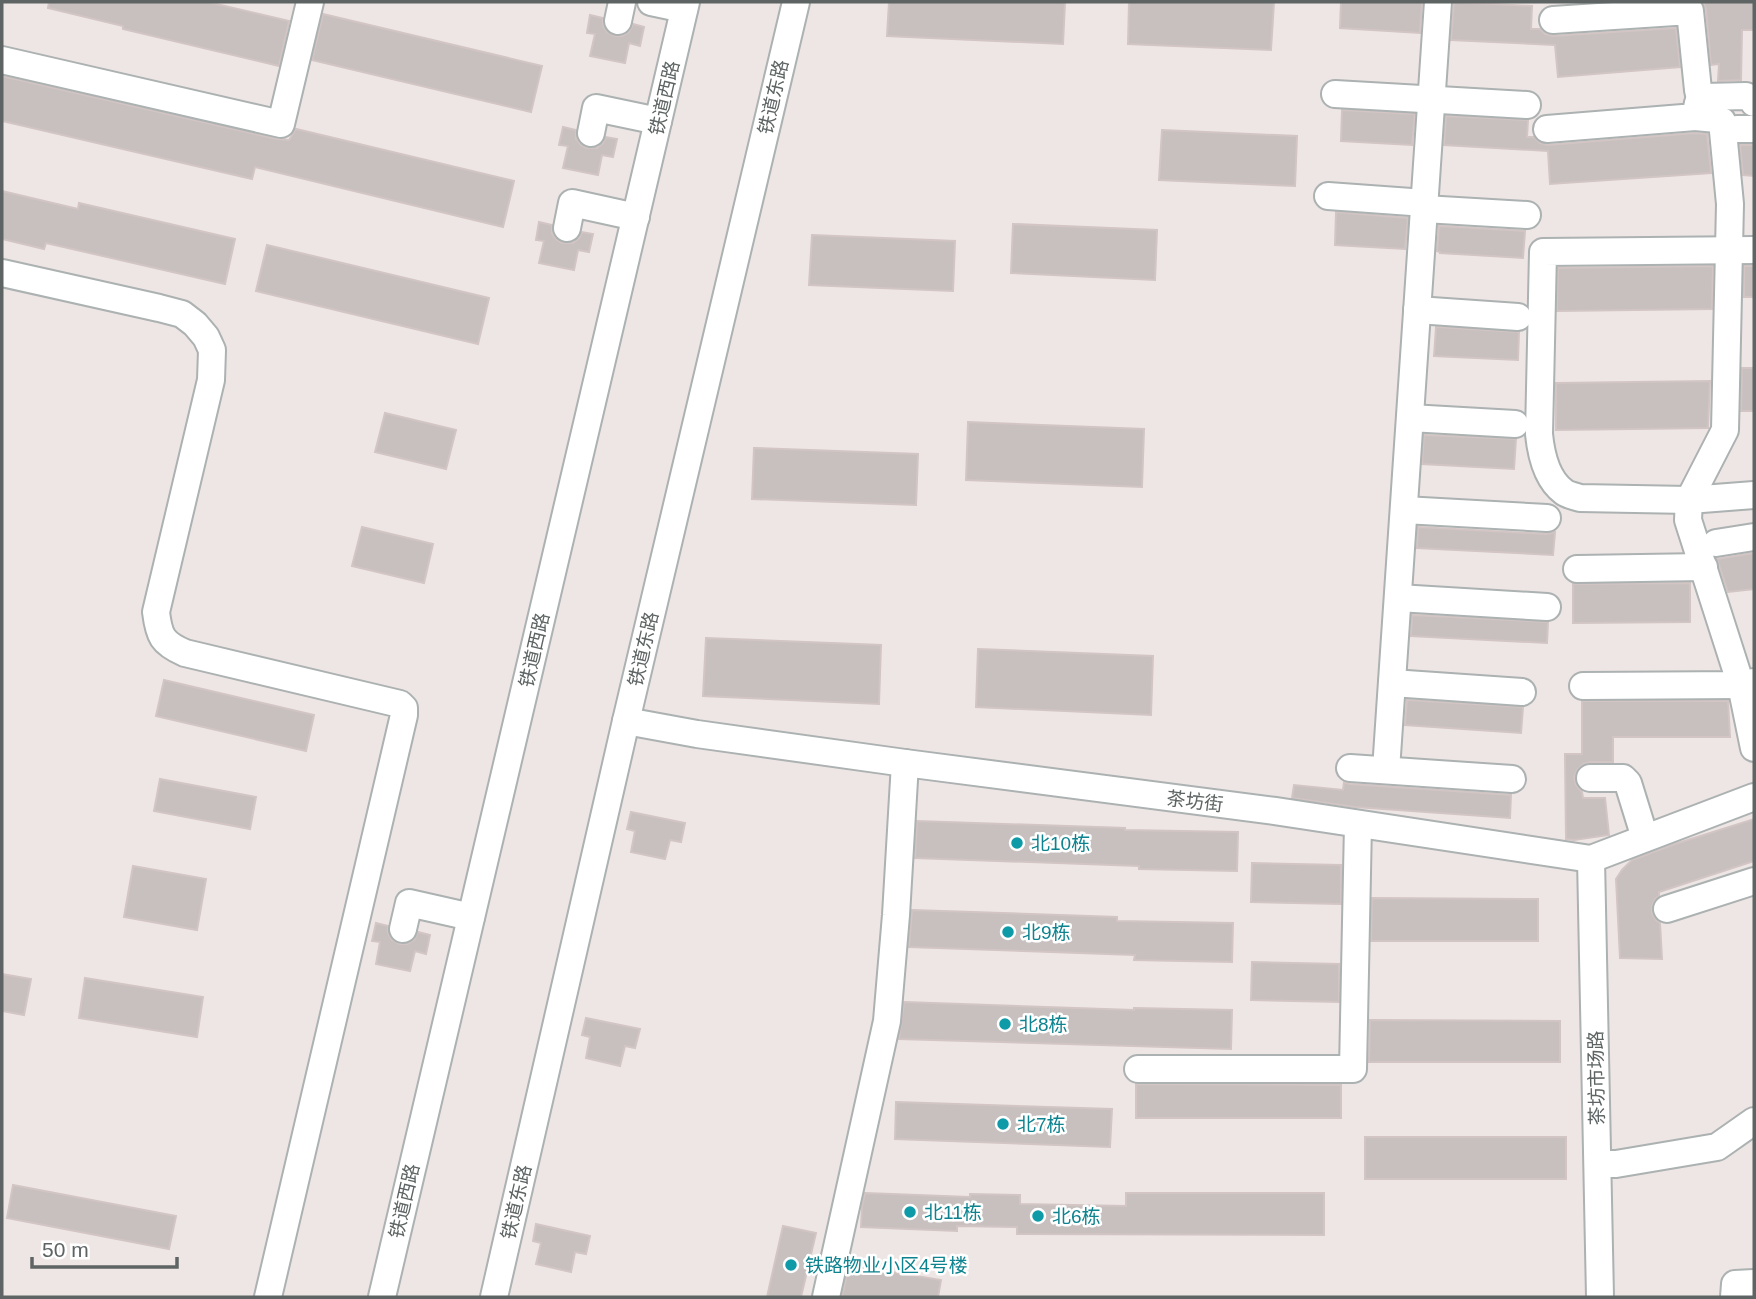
<svg xmlns="http://www.w3.org/2000/svg" width="1756" height="1299" viewBox="0 0 1756 1299" font-family="Helvetica,'Noto Sans SC',sans-serif">
	<style>
		.building { fill: #c7c0bf; stroke: #d2c5c4; stroke-width: 2 }
		.lines { fill: none; stroke-linecap: round; stroke-linejoin: round }
		.minor-casing { stroke: #acb1b1; stroke-width: 30 }
		.minor { stroke: #fff; stroke-width: 26 }
		.culture-dot { fill: #0f9aa8; stroke: #fff; stroke-width: 2.5 }
		.labels { text-anchor: middle; stroke-width: 5; stroke-linejoin: round; paint-order: stroke }
		.street-label { font-size: 19px; fill: #5d6463; stroke: #fff }
		.culture-label { font-size: 19px; fill: #0d838f; stroke: #fff; text-anchor: start }
	</style>
	<rect width="100%" height="100%" fill="#eee6e5"/>
	<g class="building">
		<polygon points="49,2 208,2 289,21 279,66 123,29 123,26 48,8"/>
		<polygon points="889,2 1065,2 1063,44 887,36"/>
		<polygon points="1129,2 1274,2 1271,50 1128,44"/>
		<polygon points="1341,2 1422,2 1420,33 1340,28"/>
		<polygon points="1454,2 1532,6 1531,29 1540,29 1545,34 1553,36 1676,28 1680,67 1558,77 1555,45 1451,40"/>
		<polygon points="1703,2 1754,2 1754,30 1742,30 1741,80 1718,81 1719,64 1711,65 1706,9"/>
		<polygon points="323,14 542,66 531,112 312,60"/>
		<polygon points="590,15 603,18 603,25 607,32 615,36 622,36 629,32 633,24 644,27 640,46 629,43 625,63 590,56 595,34 587,33"/>
		<polygon points="2,76 277,139 289,140 296,129 514,181 503,227 255,167 252,179 2,121"/>
		<polygon points="1342,110 1415,114 1412,145 1341,141"/>
		<polygon points="1446,116 1528,120 1527,137 1534,137 1540,143 1548,145 1695,133 1707,134 1711,173 1550,184 1548,151 1444,145"/>
		<polygon points="563,127 576,130 576,139 581,145 587,148 597,148 603,143 606,137 617,139 613,157 602,155 598,175 563,168 568,146 559,145"/>
		<polygon points="1162,130 1297,136 1295,186 1159,180"/>
		<polygon points="1740,145 1754,145 1754,176 1743,175"/>
		<polygon points="2,191 78,209 79,203 235,239 225,284 46,243 44,249 2,239"/>
		<polygon points="1336,212 1408,218 1405,249 1335,245"/>
		<polygon points="539,222 552,225 552,234 557,240 563,243 573,243 579,238 582,232 593,234 589,252 578,250 574,270 539,263 544,241 536,240"/>
		<polygon points="1013,224 1157,230 1155,280 1011,273"/>
		<polygon points="1439,226 1525,231 1523,258 1440,253 1440,252 1437,251"/>
		<polygon points="812,235 955,241 953,291 809,285"/>
		<polygon points="267,245 489,298 478,344 256,291"/>
		<polygon points="1713,266 1712,309 1557,311 1558,268"/>
		<rect x="1744" y="266" width="10" height="31"/>
		<polygon points="1436,327 1519,332 1518,360 1434,356"/>
		<polygon points="1742,368 1754,368 1754,411 1741,411"/>
		<polygon points="1710,381 1708,428 1556,430 1556,383"/>
		<polygon points="385,413 456,430 446,469 375,452"/>
		<polygon points="968,422 1144,429 1142,487 966,480"/>
		<polygon points="1424,435 1516,439 1514,469 1422,464"/>
		<polygon points="754,448 918,454 916,505 752,499"/>
		<polygon points="362,527 433,544 424,583 352,566"/>
		<polygon points="1418,527 1546,534 1555,532 1553,555 1417,548"/>
		<polygon points="1754,553 1754,589 1728,592 1717,559"/>
		<polygon points="1690,583 1690,622 1573,623 1573,584"/>
		<polygon points="1412,615 1548,622 1547,643 1411,636"/>
		<polygon points="706,638 881,645 879,704 703,696"/>
		<polygon points="978,649 1153,656 1151,715 976,707"/>
		<polygon points="164,680 314,715 306,751 156,716"/>
		<polygon points="1407,700 1523,707 1521,733 1405,725"/>
		<polygon points="1582,701 1728,701 1730,737 1613,737 1613,762 1590,762 1583,764 1577,770 1574,777 1576,785 1582,792 1583,798 1605,798 1609,835 1574,840 1566,839 1565,754 1582,754"/>
		<polygon points="160,779 256,797 250,829 154,811"/>
		<polygon points="1344,782 1349,784 1511,795 1510,818 1355,807 1292,798 1294,785 1343,790"/>
		<polygon points="631,812 685,823 681,842 670,840 665,859 631,852 635,831 627,829"/>
		<polygon points="1754,819 1754,861 1659,892 1659,896 1655,899 1652,906 1652,914 1656,920 1660,923 1662,959 1620,958 1616,879 1622,870 1632,860 1675,844"/>
		<polygon points="917,821 1125,828 1125,830 1238,832 1237,871 1139,869 1139,866 915,858"/>
		<polygon points="1252,863 1341,865 1341,904 1251,902"/>
		<polygon points="133,866 206,879 197,930 124,917"/>
		<polygon points="1372,898 1538,899 1538,941 1371,941"/>
		<polygon points="912,910 1117,917 1117,921 1233,923 1232,962 1134,960 1135,955 909,947"/>
		<polygon points="376,923 388,926 388,933 392,940 400,944 407,944 414,940 418,932 430,935 426,954 415,951 410,971 376,964 380,942 372,941"/>
		<polygon points="1252,962 1339,964 1339,1002 1251,1000"/>
		<polygon points="2,974 31,979 24,1015 2,1011"/>
		<polygon points="85,978 203,997 197,1037 79,1018"/>
		<polygon points="904,1002 1134,1010 1134,1008 1232,1010 1231,1049 899,1039"/>
		<polygon points="586,1018 640,1029 635,1048 625,1046 620,1066 586,1058 590,1037 582,1035"/>
		<polygon points="1370,1020 1560,1021 1560,1062 1369,1062"/>
		<polygon points="1136,1084 1341,1085 1341,1118 1136,1118"/>
		<polygon points="896,1102 1112,1109 1110,1147 895,1139"/>
		<rect x="1365" y="1137" width="201" height="42"/>
		<polygon points="13,1185 176,1216 169,1249 7,1218"/>
		<polygon points="865,1193 970,1197 970,1194 1020,1195 1020,1204 1126,1206 1126,1193 1324,1193 1324,1235 1017,1234 1017,1227 957,1226 957,1231 861,1227 862,1207"/>
		<polygon points="536,1224 590,1236 586,1254 575,1252 571,1272 536,1264 541,1243 533,1241"/>
		<polygon points="783,1226 816,1233 801,1297 767,1297"/>
		<polygon points="849,1265 941,1280 938,1297 842,1297"/>
	</g>
	<g class="lines">
		<defs>
			<g id="minor">
				<polyline points="651,2 684,9"/>
				<polyline points="1553,20 1690,11 1698,90 1700,99"/>
				<polyline points="618,21 622,2"/>
				<polyline points="2,60 281,124 310,2"/>
				<polyline points="1335,94 1527,105"/>
				<polyline points="1695,117 1717,119 1722,121 1730,204 1725,430 1689,500 1688,520 1741,685 1754,748"/>
				<polyline points="1547,129 1695,117 1698,103 1704,97 1746,96 1751,98 1754,103"/>
				<polyline points="1737,129 1754,129"/>
				<polyline points="591,133 596,108 658,121"/>
				<polyline points="1328,196 1425,203"/>
				<polyline points="1424,209 1527,215"/>
				<polyline points="567,228 572,203 636,217"/>
				<path d="M1754,250l-211,2 -4,182c2,20 7,45 25,58 4,3 10,4 16,6l109,2 65,-5"/>
				<path d="M2,273l157,35 23,6 13,10 11,13 6,13 -1,30 -55,232c3,24 6,31 29,41l215,51 4,4v7l-136,582"/>
				<polyline points="1417,310 1518,317"/>
				<polyline points="1410,418 1515,424"/>
				<polyline points="1404,510 1547,518"/>
				<polyline points="1716,543 1754,537"/>
				<polyline points="1577,569 1704,567"/>
				<polyline points="1398,598 1547,607"/>
				<polyline points="1392,683 1522,692"/>
				<polyline points="1583,686 1741,685 1754,682"/>
				<polyline points="626,721 697,734 905,763 1275,811 1591,859 1754,797"/>
				<polyline points="1350,768 1512,779"/>
				<polyline points="1386,770 1438,2"/>
				<polyline points="1590,778 1623,778 1628,783 1645,838"/>
				<polyline points="1591,859 1600,1297"/>
				<polyline points="1667,909 1754,881"/>
				<polyline points="403,929 409,903 471,917"/>
				<polyline points="1138,1069 1353,1069 1358,824"/>
				<polyline points="1598,1164 1616,1164 1717,1147 1754,1121"/>
				<polyline points="382,1297 686,2"/>
				<polyline points="494,1297 626,721 796,2"/>
				<polyline points="826,1297 887,1021 896,915 905,763"/>
				<polyline points="1734,1297 1735,1284 1754,1283"/>
			</g>
		</defs>
		<use href="#minor" class="minor-casing"/>
		<use href="#minor" class="minor"/>
	</g>
	<g class="culture-dot">
		<circle cx="1017" cy="843" r="7"/>
		<circle cx="1008" cy="932" r="7"/>
		<circle cx="1005" cy="1024" r="7"/>
		<circle cx="1003" cy="1124" r="7"/>
		<circle cx="910" cy="1212" r="7"/>
		<circle cx="1038" cy="1216" r="7"/>
		<circle cx="791" cy="1265" r="7"/>
	</g>
	<g class="labels">
		<g class="street-label">
			<text transform="translate(773 97) rotate(-77)" y="7">铁道东路</text>
			<text transform="translate(664 98) rotate(-77)" y="7">铁道西路</text>
			<text transform="translate(643 649) rotate(-77)" y="7">铁道东路</text>
			<text transform="translate(534 650) rotate(-77)" y="7">铁道西路</text>
			<text transform="translate(1195 801) rotate(7)" y="7">茶坊街</text>
			<text transform="translate(1596 1078) rotate(-91)" y="7">茶坊市场路</text>
			<text transform="translate(404 1201) rotate(-77)" y="7">铁道西路</text>
			<text transform="translate(516 1202) rotate(-77)" y="7">铁道东路</text>
		</g>
		<g class="culture-label">
			<text x="1031" y="850">北10栋</text>
			<text x="1022" y="939">北9栋</text>
			<text x="1019" y="1031">北8栋</text>
			<text x="1017" y="1131">北7栋</text>
			<text x="924" y="1219">北11栋</text>
			<text x="1052" y="1223">北6栋</text>
			<text x="805" y="1272">铁路物业小区4号楼</text>
		</g>
	</g>
	<rect width="1756" height="1299" fill="none" stroke="#5d6463" stroke-width="7"/>
	<path d="M32 1257v10h145v-10" fill="none" stroke="#5d6463" stroke-width="3.5"/>
	<text x="42" y="1257" font-size="21" fill="#5d6463" stroke="#ffffff" stroke-width="5" paint-order="stroke">50 m</text>
</svg>
